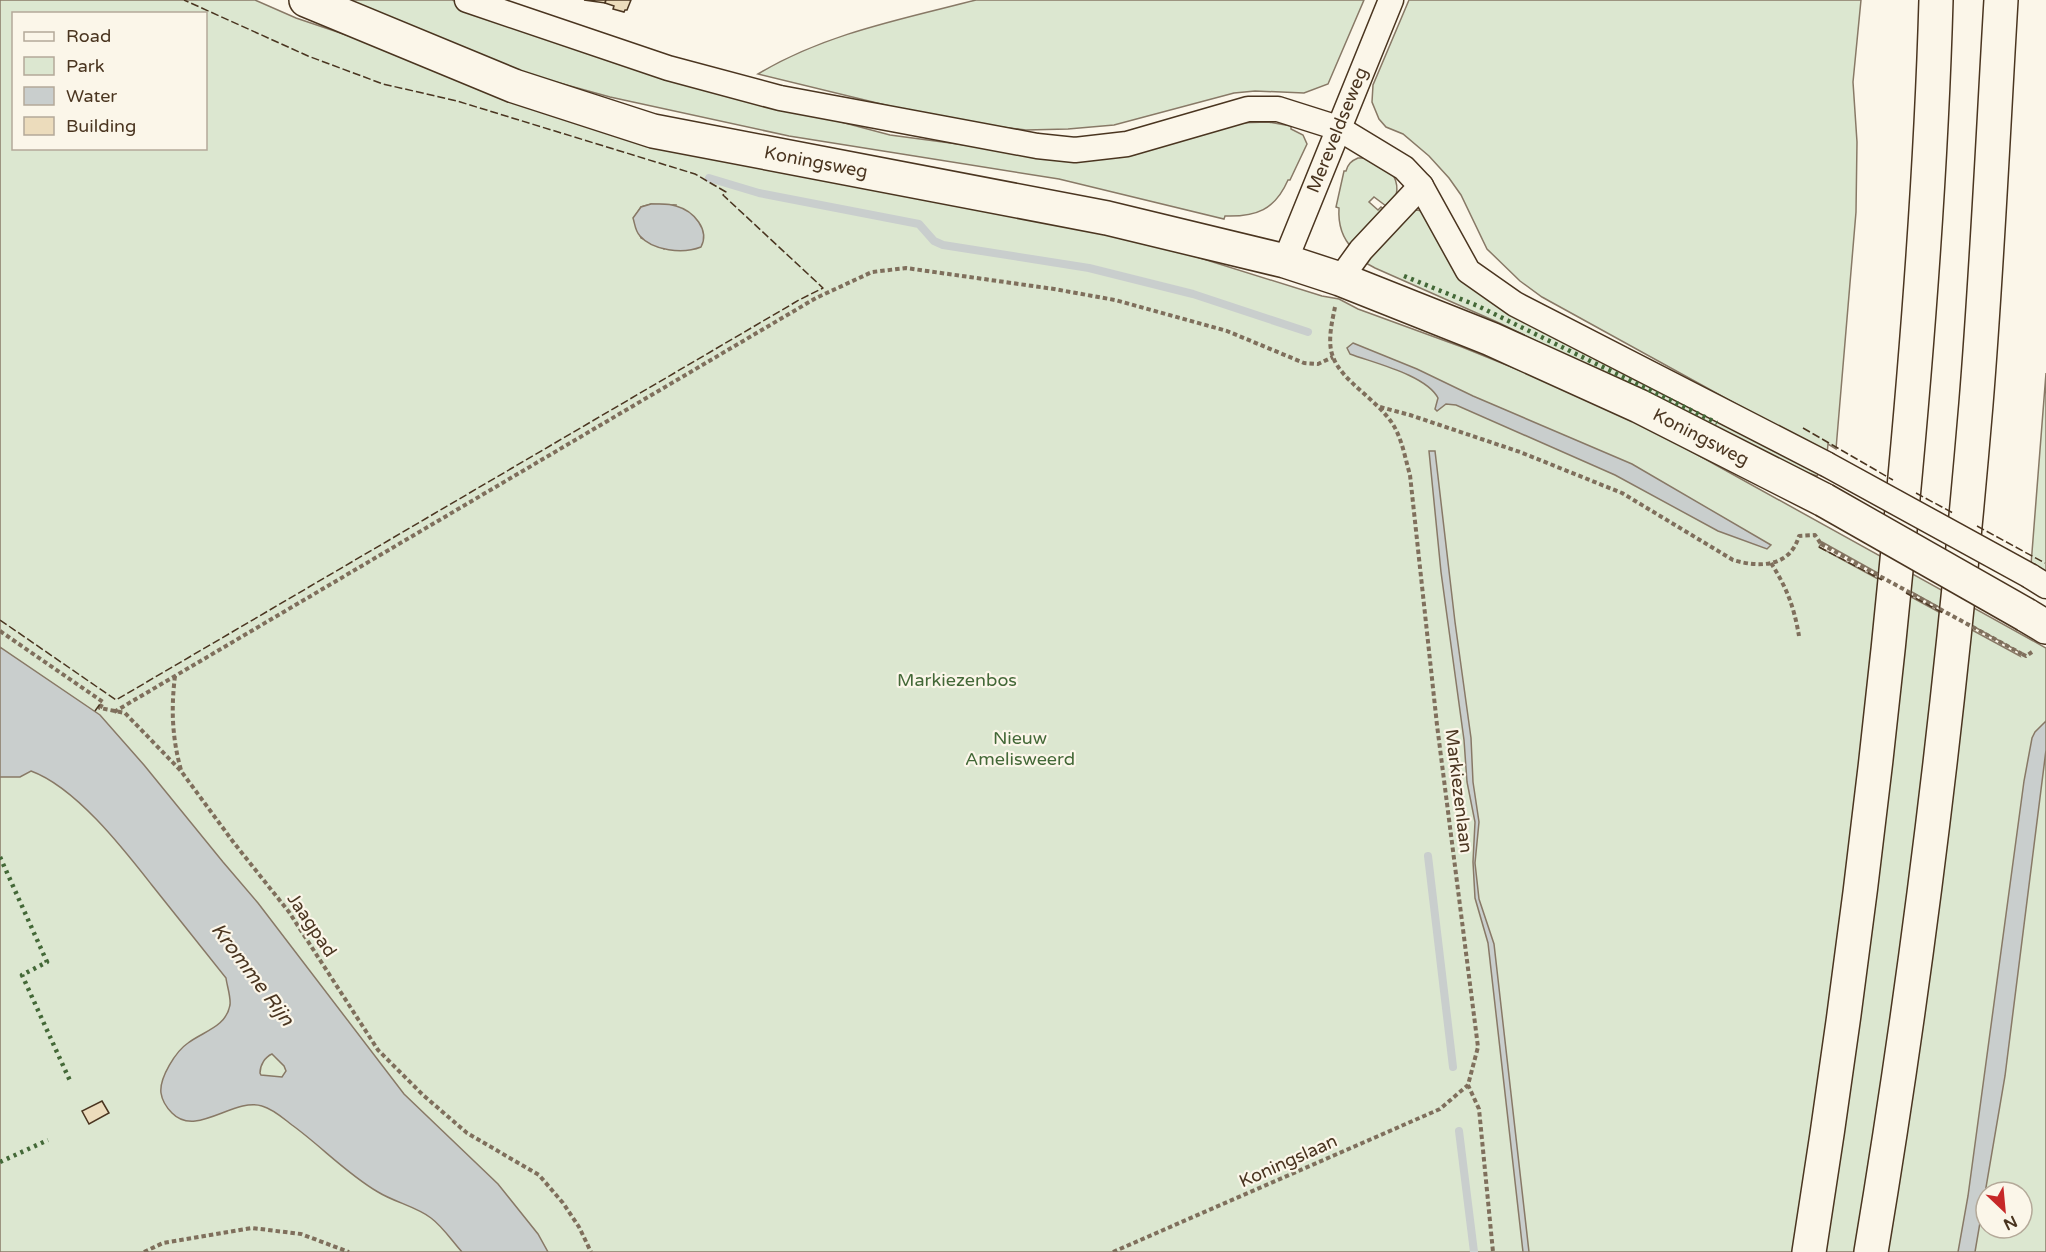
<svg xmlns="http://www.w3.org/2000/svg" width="2046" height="1252" viewBox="0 0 2046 1252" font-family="'Varela Round',sans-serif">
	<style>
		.green { fill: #dce7d0; stroke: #887966; stroke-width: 1.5; fill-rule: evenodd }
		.water { fill: #c9cecd; stroke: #887966; stroke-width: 1.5; fill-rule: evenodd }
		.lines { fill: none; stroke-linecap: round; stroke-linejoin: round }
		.stream { stroke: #c9cecd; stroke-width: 8 }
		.building { fill: #ecdcbc; stroke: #4a3520; stroke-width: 1.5 }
		.street-casing { stroke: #4a3520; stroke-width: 27 }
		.secondary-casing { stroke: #4a3520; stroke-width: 36 }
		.highway-casing { stroke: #4a3520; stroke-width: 36 }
		.path { stroke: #7f6f5c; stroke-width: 4; stroke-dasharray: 4.5 3; stroke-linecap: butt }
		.street { stroke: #fbf6e9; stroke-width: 24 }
		.secondary { stroke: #fbf6e9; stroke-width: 33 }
		.highway { stroke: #fbf6e9; stroke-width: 33 }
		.street-bridge-casing { stroke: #4a3520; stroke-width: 27; stroke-linecap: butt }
		.secondary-bridge-casing { stroke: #4a3520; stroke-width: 36; stroke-linecap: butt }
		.path-bridge { stroke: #7f6f5c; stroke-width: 4; stroke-dasharray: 4.5 3; stroke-linecap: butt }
		.street-bridge { stroke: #fbf6e9; stroke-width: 24 }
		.secondary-bridge { stroke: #fbf6e9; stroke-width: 33 }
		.hedge { stroke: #436837; stroke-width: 4.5; stroke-dasharray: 3 4.5; stroke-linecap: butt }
		.fence { stroke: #4a3520; stroke-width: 1.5; stroke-dasharray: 8 3; stroke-linecap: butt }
		.labels { text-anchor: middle; stroke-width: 4.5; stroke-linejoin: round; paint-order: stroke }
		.street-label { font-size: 18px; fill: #4a3520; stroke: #fbf6e9 }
		.park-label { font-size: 18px; fill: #436837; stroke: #fbf6e9 }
		.water-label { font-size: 20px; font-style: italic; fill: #4a3520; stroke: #fbf6e9 }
	</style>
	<rect width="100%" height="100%" fill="#fbf6e9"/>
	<g class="green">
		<path d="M0,0h255l41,18 83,28 805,207 138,43 17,3 19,10 104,38 96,39 93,43 395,219v604h-2046zM14,14h192v134h-192zM651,204l25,1 -12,44 -23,-11 -7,-20 7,-11zM1822,542l196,109 2,5 -201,-109zM1986,1192h36v36h-36z"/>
		<path d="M323,0h129l250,85 188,50 180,24 165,-36 33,-1 23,4v3l12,6 4,9 -17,36h-2c-13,30 -32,37 -63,36l-1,3 -165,-40 -270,-43 -179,-39 -76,-21z"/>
		<path d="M976,0h388l-36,84 -24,9 -49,-2 -21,2 -120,32 -46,4 -42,1 -52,-6 -64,-13 -152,-37c66,-40 144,-55 218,-74z"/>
		<polygon points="1409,0 1861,0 1853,82 1857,142 1856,212 1836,449 1828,444 1827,454 1542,297 1520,281 1487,249 1461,195 1449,178 1429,156 1403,134 1386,127 1379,119 1372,102 1373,85"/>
		<path d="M1358,158h7l26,13c9,14 7,24 -1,38l-16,-12 -5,5 9,8 3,-3 7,5 -35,37c-11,-11 -15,-25 -14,-41l-3,-1 8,-36h2c2,-7 5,-10 12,-13z"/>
		<polygon points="1415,210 1425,211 1452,257 1819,473 1817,476 1790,467 1707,423 1497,322 1375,268 1364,262"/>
		<polygon points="2046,373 2046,575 2031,565"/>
	</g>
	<g class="water">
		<path d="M651,204c8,0 18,-1 25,2 18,5 34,24 25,41 -18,7 -48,4 -61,-11 -5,-5 -5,-12 -7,-18l8,-11z"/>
		<path d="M1353,343l64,26 56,27 159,68 139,81 -4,4 -49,-18 -103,-56 -159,-70 -10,-1 -9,7 -2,-2 3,-11c-12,-23 -64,-35 -88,-44l-3,-6z"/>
		<polygon points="1429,451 1435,451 1455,622 1471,738 1473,782 1479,822 1475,863 1479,899 1494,944 1529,1252 1523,1252 1488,943 1475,898 1473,862 1475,822 1467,782 1464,740 1441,572"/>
		<path d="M0,647l100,68 44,50 79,97 35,41 146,191 94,90 40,50 10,18h-86c-10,-11 -19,-25 -31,-34 -14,-11 -37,-16 -53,-26 -31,-18 -57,-46 -86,-67 -9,-7 -19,-16 -30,-19 -28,-9 -66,32 -90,7 -5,-5 -10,-13 -11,-20 -2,-15 15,-42 27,-50 16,-12 38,-16 42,-38 1,-8 -3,-19 -4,-27 -25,-31 -50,-63 -75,-94 -29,-37 -76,-97 -120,-113l-11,6h-20zM272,1054l12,12 2,5 -4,6 -21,-2 -1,-2c0,-8 5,-16 12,-19z"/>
		<polygon points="2046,721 2046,750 2005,1076 1975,1252 1958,1252 1968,1196 2024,781 2032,738 2035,732"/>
	</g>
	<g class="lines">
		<g class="stream">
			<polyline points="709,178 759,193 919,224 934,241 943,245 1089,268 1193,294 1308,332"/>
			<polyline points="1428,856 1453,1067"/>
			<polyline points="1459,1131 1474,1252"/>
		</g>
	</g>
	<g class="building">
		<polygon points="584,0 606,0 605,3"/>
		<polygon points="606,0 631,0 627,10 625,10 624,12 613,9 614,6 605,3"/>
		<polygon points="102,1101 109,1113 89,1124 82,1111"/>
	</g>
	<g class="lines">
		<defs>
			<g id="street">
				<polyline points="467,0 668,68 780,98 1037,146 1075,150 1127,144 1248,109 1278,109 1338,128 1404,168 1421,186 1468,271 1515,304 1826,464"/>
				<polyline points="1285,261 1391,0"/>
				<polyline points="1340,279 1361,250 1421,186"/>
				<polyline points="2030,576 2046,586"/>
			</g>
			<g id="secondary">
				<polyline points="306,0 514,86 653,131 1107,218 1285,261 1340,279 1491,339 1639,406 1824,500"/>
				<polyline points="2026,615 2046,627"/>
			</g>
			<g id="highway">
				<path d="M1809,1252c38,-240 68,-480 91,-722 17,-176 31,-353 36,-530"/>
				<path d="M1871,1252c47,-281 81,-564 105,-848 11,-134 17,-269 25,-404"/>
			</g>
		</defs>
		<use href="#street" class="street-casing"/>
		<use href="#secondary" class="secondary-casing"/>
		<use href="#highway" class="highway-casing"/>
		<g class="path">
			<path d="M1335,307c-3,15 -8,35 -2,50 9,24 43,42 59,66 10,15 13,35 18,52l27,250 41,322 -10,38 11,24 14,143"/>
			<path d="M1380,407l30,8 110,37 102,41 111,67c27,8 57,7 66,-24l16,-1 6,9"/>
			<path d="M1771,563c16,25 23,44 28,73"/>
			<polyline points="0,631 103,702 100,708 125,713 181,771 234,843 289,912 378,1050 423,1095 467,1133 539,1175 563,1203 579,1227 591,1252"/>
			<polyline points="2022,654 2026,656 2032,652"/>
			<path d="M175,676c-4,32 -3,62 6,94"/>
			<polyline points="114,712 816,298 872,272 906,268 1054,289 1115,300 1227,331 1304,363 1318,364 1333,357"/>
			<polyline points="144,1252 163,1243 252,1228 301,1234 349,1252"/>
			<polyline points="1113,1252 1440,1109 1468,1085"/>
		</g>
		<use href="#street" class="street"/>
		<use href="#secondary" class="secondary"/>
		<use href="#highway" class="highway"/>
		<defs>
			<polyline id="street-bridge" points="1826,464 2030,576"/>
			<polyline id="secondary-bridge" points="1824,500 2026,615"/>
		</defs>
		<use href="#street-bridge" class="street-bridge-casing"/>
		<use href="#secondary-bridge" class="secondary-bridge-casing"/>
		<polyline class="path-bridge" points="1821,544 2022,654"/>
		<use href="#street-bridge" class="street-bridge"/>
		<use href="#secondary-bridge" class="secondary-bridge"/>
		<g class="hedge">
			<polyline points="1404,276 1478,306 1717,423"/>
			<polyline points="0,857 47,962 22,975 71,1083"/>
			<polyline points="0,1162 48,1140"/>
		</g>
		<g class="fence">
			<polyline points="1803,428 1893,480"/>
			<polyline points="1916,493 1953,513"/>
			<polyline points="1977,526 2045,563"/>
			<polyline points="1819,547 1882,580"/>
			<polyline points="1906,593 1943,613"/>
			<polyline points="0,620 116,700 799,300 823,288 723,195 726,192 695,174 457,101 383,84 308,56 184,0"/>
			<polyline points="95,711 100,704"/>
		</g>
	</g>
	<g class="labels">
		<g class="street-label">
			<text transform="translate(1337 130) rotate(-68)" y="6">Mereveldseweg</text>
			<text transform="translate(816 162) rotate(11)" y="6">Koningsweg</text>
			<text transform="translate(1701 437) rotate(27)" y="6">Koningsweg</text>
			<text transform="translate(1459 791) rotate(83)" y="6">Markiezenlaan</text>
			<text transform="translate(312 925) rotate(56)" y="6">Jaagpad</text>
			<text transform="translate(1288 1161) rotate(-24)" y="6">Koningslaan</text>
		</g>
		<g class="park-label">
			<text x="957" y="686">Markiezenbos</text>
			<text x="1020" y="744">Nieuw<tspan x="1020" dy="21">Amelisweerd</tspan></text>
		</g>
		<g class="water-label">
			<text transform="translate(253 974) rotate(53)" y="7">Kromme Rijn</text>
		</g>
	</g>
	<rect x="12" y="12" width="195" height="138" fill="#fbf6e9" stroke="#b4a999" stroke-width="1.5"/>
	<rect x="24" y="32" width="30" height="9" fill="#fbf6e9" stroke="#b4a999" stroke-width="1.5"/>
	<text x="66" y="42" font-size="18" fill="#4a3520">Road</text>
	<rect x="24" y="57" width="30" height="18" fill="#dce7d0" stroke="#b4a999" stroke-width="1.5"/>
	<text x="66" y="72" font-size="18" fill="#4a3520">Park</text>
	<rect x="24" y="87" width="30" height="18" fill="#c9cecd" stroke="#b4a999" stroke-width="1.5"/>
	<text x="66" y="102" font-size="18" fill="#4a3520">Water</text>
	<rect x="24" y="117" width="30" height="18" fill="#ecdcbc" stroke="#b4a999" stroke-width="1.5"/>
	<text x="66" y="132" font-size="18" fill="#4a3520">Building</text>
	<g transform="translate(2004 1210) rotate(154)"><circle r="28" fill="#fbf6e9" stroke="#b4a999" stroke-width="1.5"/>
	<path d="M0-4.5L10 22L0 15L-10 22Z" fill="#c62828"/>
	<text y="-9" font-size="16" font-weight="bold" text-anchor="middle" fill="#4a3520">N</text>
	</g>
</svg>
